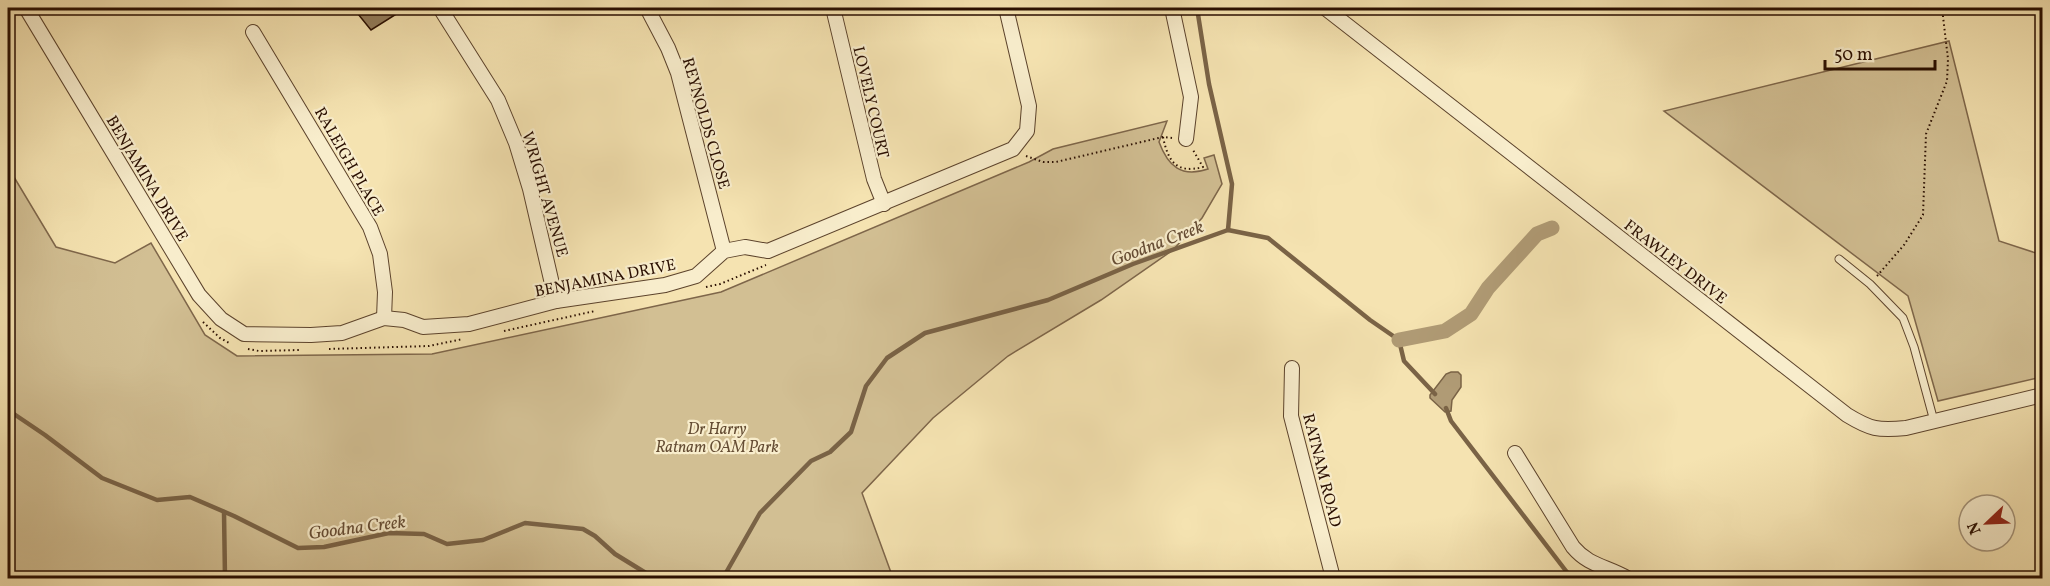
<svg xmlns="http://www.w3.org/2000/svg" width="2050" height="586" viewBox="0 0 2050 586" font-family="Vollkorn,serif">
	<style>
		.green { fill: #d2bf93; stroke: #7e664a; stroke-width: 1.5 }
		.water { fill: #b09b75; stroke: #7a6346; stroke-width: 1.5 }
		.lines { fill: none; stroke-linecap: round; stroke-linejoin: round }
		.stream { stroke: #7a6346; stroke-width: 4.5 }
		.canal { stroke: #b09b75; stroke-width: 15 }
		.building { fill: #937d5c; stroke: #290e00; stroke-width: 1.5 }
		.service-casing { stroke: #5c432c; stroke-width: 9 }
		.minor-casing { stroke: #5c432c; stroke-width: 16 }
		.path { stroke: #290e00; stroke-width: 2; stroke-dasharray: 1.5 3; stroke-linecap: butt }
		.service { stroke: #f8edcc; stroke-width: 7 }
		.minor { stroke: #f8edcc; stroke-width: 14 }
		.labels { text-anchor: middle; stroke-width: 4.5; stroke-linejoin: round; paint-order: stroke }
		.street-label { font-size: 16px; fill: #290e00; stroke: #f8edcc }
		.park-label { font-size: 16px; font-style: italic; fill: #644c33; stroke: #f8edcc }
		.water-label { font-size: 18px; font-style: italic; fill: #664d35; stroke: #f8edcc }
	</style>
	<rect width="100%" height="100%" fill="#f5e3b1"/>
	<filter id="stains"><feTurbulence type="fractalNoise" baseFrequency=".00333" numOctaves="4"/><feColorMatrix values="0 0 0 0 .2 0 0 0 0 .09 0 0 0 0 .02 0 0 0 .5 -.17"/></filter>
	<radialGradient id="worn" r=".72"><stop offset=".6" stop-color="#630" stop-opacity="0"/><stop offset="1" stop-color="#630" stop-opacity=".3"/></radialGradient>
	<g class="green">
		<polygon points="1949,41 1999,241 2039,254 2042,267 2042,377 1938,401 1908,296 1664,111"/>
		<path d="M1167,121l-8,21c9,24 22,36 49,27l-4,-11 10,-3 8,29 -20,34 -29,32 -72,50 -93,56 -75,62 -71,75 31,85h-885v-411l48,80 59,16 36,-20 54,92 32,21 195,-2 289,-62 308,-130 24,-13z"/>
	</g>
	<polygon class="water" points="1451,372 1458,372 1461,375 1461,387 1452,400 1451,411 1445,412 1430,398 1430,395 1446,374"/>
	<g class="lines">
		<g class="stream">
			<polyline points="1197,8 1209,84 1232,184 1228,230"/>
			<polyline points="1446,408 1451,421 1566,571 1573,578"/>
			<polyline points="8,410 45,435 102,478 157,500 190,497 234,516 298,548 324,547 389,533 424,534 447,544 483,540 525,523 583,529 595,536 615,554 654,578"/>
			<polyline points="224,512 225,578"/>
			<polyline points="723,578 760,513 811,461 830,452 851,432 866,386 887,358 925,333 1048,300 1133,264 1228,230 1268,238 1370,320 1399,340 1404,361 1435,394"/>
		</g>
		<polyline class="canal" points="1399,340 1445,331 1471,314 1488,288 1537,234 1552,228"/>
	</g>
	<polygon class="building" points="368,8 406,8 371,30 358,14"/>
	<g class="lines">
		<defs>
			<polyline id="service" points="1839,259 1870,284 1903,318 1914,347 1934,421"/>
			<g id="minor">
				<polyline points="26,8 199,295 221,319 244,334 311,335 342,333 384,318 404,320 423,327 469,324 556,301 665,285 696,276 724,251 745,247 768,251 1013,149 1027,131 1029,106 1006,8"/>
				<polyline points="440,8 498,100 516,143 530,189 556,301"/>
				<polyline points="647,8 668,48 678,73 724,251"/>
				<polyline points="833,8 874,179 884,204"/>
				<polyline points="1172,8 1191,97 1186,139"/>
				<path d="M1325,8l522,407c23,14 31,16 59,13l136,-33"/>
				<polyline points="253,32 370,227 380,254 385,292 384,318"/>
				<polyline points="1292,368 1291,416 1333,578"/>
				<path d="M1515,453l58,94c16,19 33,19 54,31"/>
			</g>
		</defs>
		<use href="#service" class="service-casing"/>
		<use href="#minor" class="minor-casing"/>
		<g class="path">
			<path d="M1163,137c5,24 13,37 40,30l-10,-17"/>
			<polyline points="1026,156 1043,162 1056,162 1163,137 1172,138"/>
			<polyline points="1877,276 1904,245 1923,215 1926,134 1947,81 1948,59 1942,8"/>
			<polyline points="706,287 720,284 766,265"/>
			<polyline points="203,322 220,338 231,344"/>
			<polyline points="504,331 595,311"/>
			<polyline points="248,349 259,351 299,350"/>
			<polyline points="329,349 429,346 463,339"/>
		</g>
		<use href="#service" class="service"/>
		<use href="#minor" class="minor"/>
	</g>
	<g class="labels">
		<g class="street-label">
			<text transform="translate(872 102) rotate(77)" y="6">LOVELY COURT</text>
			<text transform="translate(707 123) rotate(74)" y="6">REYNOLDS CLOSE</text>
			<text transform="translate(350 161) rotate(60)" y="6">RALEIGH PLACE</text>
			<text transform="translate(148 178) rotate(59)" y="6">BENJAMINA DRIVE</text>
			<text transform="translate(546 194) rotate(74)" y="6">WRIGHT AVENUE</text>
			<text transform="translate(1676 261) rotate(38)" y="6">FRAWLEY DRIVE</text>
			<text transform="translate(605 277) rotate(-11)" y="6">BENJAMINA DRIVE</text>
			<text transform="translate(1323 470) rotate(76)" y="6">RATNAM ROAD</text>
		</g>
		<g class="park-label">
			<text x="717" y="434">Dr Harry<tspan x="717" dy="18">Ratnam OAM Park</tspan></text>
		</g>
		<g class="water-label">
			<text transform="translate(1157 243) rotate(-21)" y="6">Goodna Creek</text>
			<text transform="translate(357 527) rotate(-7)" y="6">Goodna Creek</text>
		</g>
	</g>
	<rect width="2050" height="586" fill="none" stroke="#f5e3b1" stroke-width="30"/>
	<rect x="9" y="9" width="2032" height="568" fill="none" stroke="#290e00" stroke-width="3"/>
	<rect x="15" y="15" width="2020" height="556" fill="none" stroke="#290e00" stroke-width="1.5"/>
	<g transform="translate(1987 523) rotate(247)"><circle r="28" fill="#f8edcc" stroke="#a5947a" stroke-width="1.5"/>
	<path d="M0-4.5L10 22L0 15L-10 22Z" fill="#8f2418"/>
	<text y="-9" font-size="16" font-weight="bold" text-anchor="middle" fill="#290e00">N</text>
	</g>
	<path d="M1825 60v9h110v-9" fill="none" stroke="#290e00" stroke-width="3"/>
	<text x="1834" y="60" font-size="18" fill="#290e00" stroke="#f8edcc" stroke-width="4.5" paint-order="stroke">50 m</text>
	<rect width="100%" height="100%" filter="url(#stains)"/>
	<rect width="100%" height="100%" fill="url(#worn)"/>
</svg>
